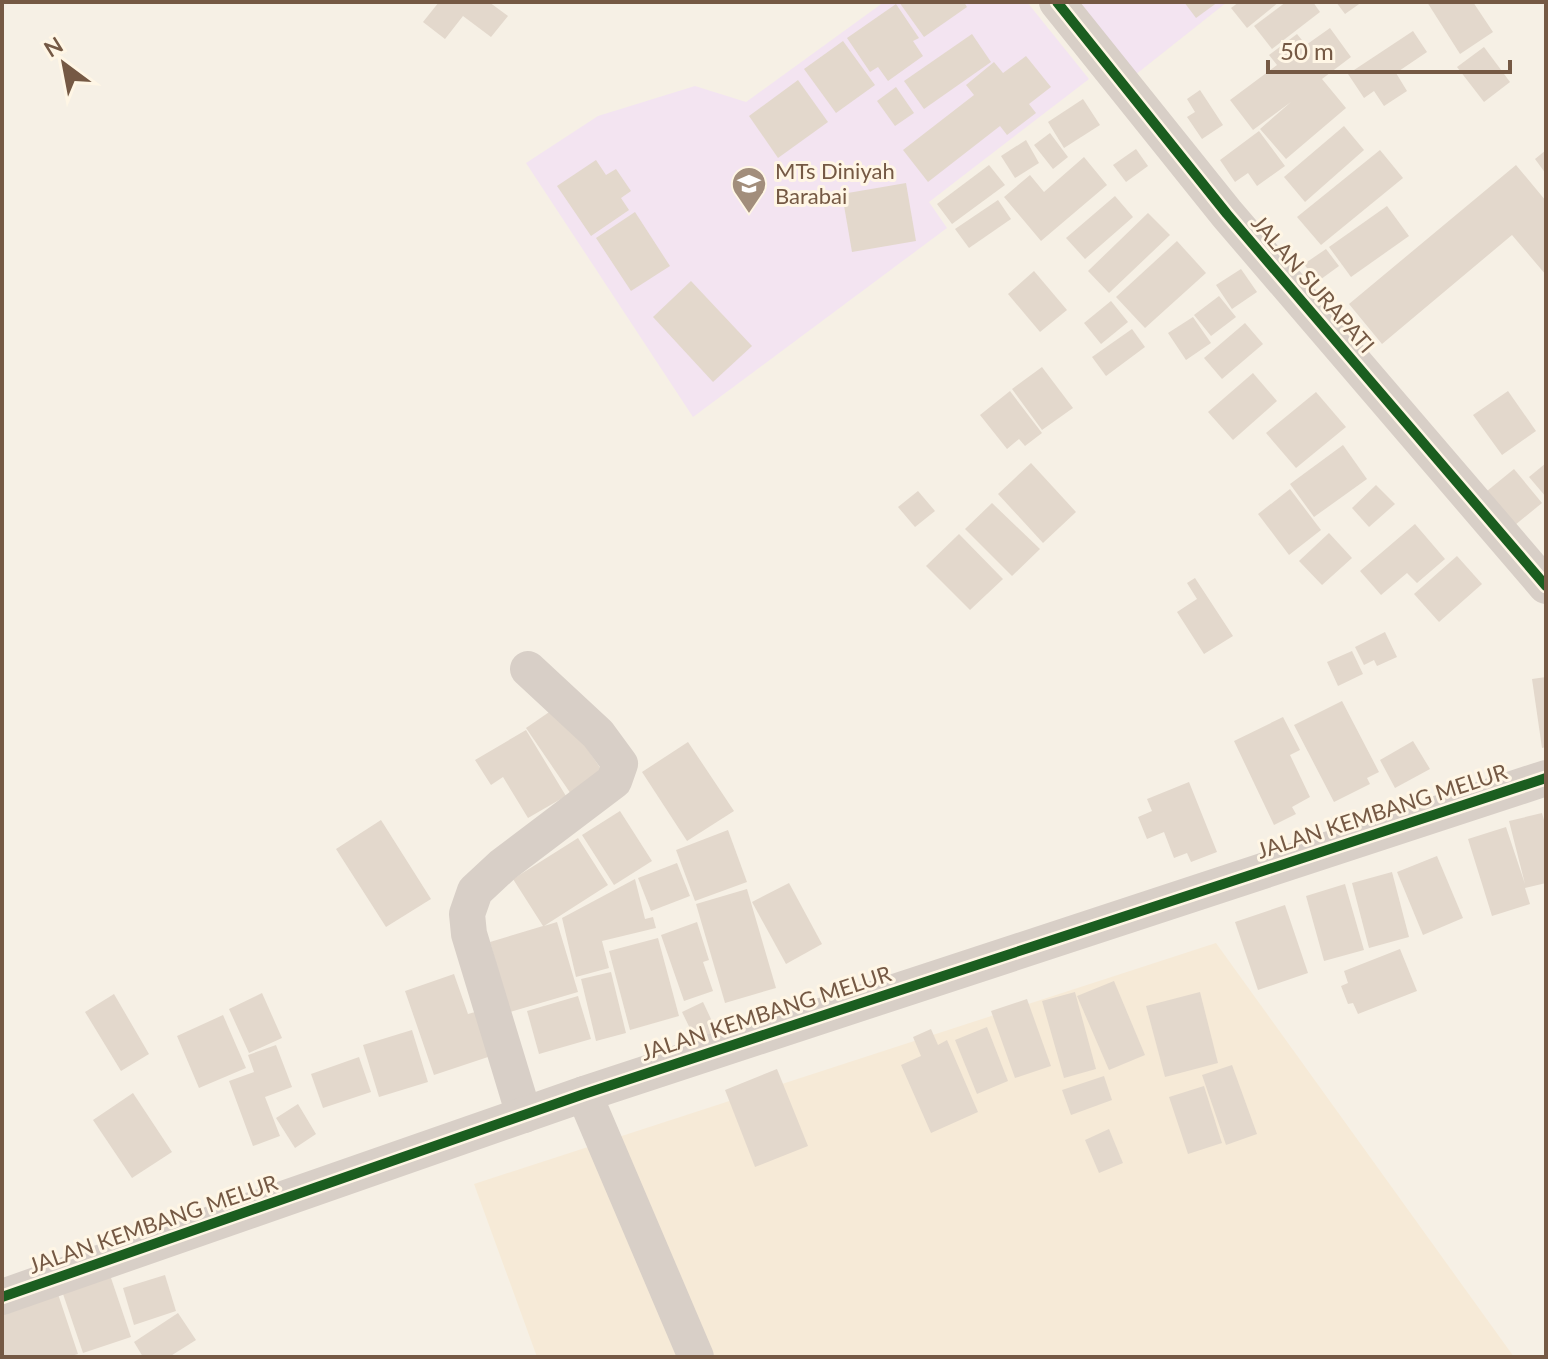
<svg xmlns="http://www.w3.org/2000/svg" width="1548" height="1359" viewBox="0 0 1548 1359" font-family="Lato,sans-serif">
	<style>
		.residential { fill: #f6ead7 }
		.education { fill: #f3e4f1 }
		.building { fill: #e3d8cc }
		.lines { fill: none; stroke-linecap: round; stroke-linejoin: round }
		.minor { stroke: #d8cfc7; stroke-width: 36 }
		.cycleway-casing { stroke: #fff6e5; stroke-width: 15 }
		.cycleway { stroke: #1b5e20; stroke-width: 10 }
		.labels { text-anchor: middle; stroke-width: 6; stroke-linejoin: round; paint-order: stroke }
		.poi-label { font-size: 22px; fill: #755944; stroke: #fff6e5; text-anchor: start }
		.street-label { font-size: 22px; fill: #755944; stroke: #fff6e5 }
	</style>
	<rect width="100%" height="100%" fill="#f6f0e5"/>
	<polygon class="residential" points="1216,943 1514,1357 537,1357 474,1184"/>
	<g class="education">
		<polygon points="884,2 1027,2 1089,79 929,202 947,228 693,417 526,163 598,116 695,86 746,102"/>
		<polygon points="1075,2 1227,2 1135,75"/>
	</g>
	<g class="building">
		<polygon points="439,2 489,2 508,16 491,37 463,16 445,39 423,22"/>
		<polygon points="899,2 964,2 967,7 924,37"/>
		<polygon points="1184,2 1218,2 1196,18"/>
		<polygon points="1239,2 1279,2 1247,28 1231,8"/>
		<polygon points="1286,2 1313,2 1320,12 1272,49 1254,26"/>
		<polygon points="1336,2 1362,2 1345,14"/>
		<polygon points="1427,2 1473,2 1493,32 1460,54"/>
		<polygon points="896,4 919,38 913,41 923,56 888,81 878,67 870,72 847,38"/>
		<polygon points="1330,28 1351,57 1322,79 1346,108 1286,159 1260,129 1291,102 1253,130 1230,100 1277,65 1269,55 1297,34 1306,45"/>
		<polygon points="1413,31 1427,52 1396,73 1407,91 1384,106 1374,91 1364,98 1348,74"/>
		<polygon points="972,34 991,62 924,109 904,81"/>
		<polygon points="843,41 875,85 836,113 804,69"/>
		<polygon points="1484,47 1510,82 1484,102 1457,67"/>
		<polygon points="1026,56 1051,87 1029,104 1036,113 1007,135 1000,126 928,182 903,150 974,95 966,85 994,62 1003,73"/>
		<polygon points="798,80 828,122 778,158 749,116"/>
		<polygon points="896,87 914,113 895,126 877,101"/>
		<polygon points="1200,90 1223,125 1202,139 1187,117 1195,112 1187,99"/>
		<polygon points="1083,99 1100,125 1064,148 1048,122"/>
		<polygon points="1344,126 1364,150 1305,202 1284,177"/>
		<polygon points="1259,131 1285,166 1257,186 1248,173 1235,182 1220,160"/>
		<polygon points="1050,133 1068,157 1053,169 1034,145"/>
		<polygon points="1026,140 1039,163 1015,178 1001,156"/>
		<polygon points="1136,149 1148,166 1126,182 1113,165"/>
		<polygon points="1380,150 1403,178 1321,245 1297,217"/>
		<polygon points="1546,150 1546,174 1535,159"/>
		<polygon points="1084,157 1107,185 1041,241 1004,197 1030,175 1044,192"/>
		<polygon points="596,160 606,175 616,169 631,191 621,198 629,210 591,236 557,186"/>
		<polygon points="989,165 1005,185 952,224 937,204"/>
		<polygon points="1516,165 1546,201 1546,275 1512,235 1382,344 1349,304"/>
		<polygon points="906,183 916,241 852,252 842,194"/>
		<polygon points="1115,196 1133,217 1085,259 1066,238"/>
		<polygon points="998,200 1011,219 969,248 955,229"/>
		<polygon points="1387,206 1409,236 1351,277 1329,247"/>
		<polygon points="635,212 670,266 631,291 596,238"/>
		<polygon points="1148,213 1170,235 1109,293 1088,271"/>
		<polygon points="1177,241 1206,273 1145,328 1116,297"/>
		<polygon points="1326,249 1339,266 1317,282 1304,264"/>
		<polygon points="1241,269 1257,292 1232,309 1216,285"/>
		<polygon points="1034,271 1067,310 1040,332 1008,294"/>
		<polygon points="691,281 752,346 713,382 653,317"/>
		<polygon points="1219,296 1236,317 1211,336 1194,315"/>
		<polygon points="1111,301 1128,322 1101,344 1084,323"/>
		<polygon points="1193,317 1211,343 1186,360 1168,333"/>
		<polygon points="1245,323 1263,344 1222,379 1204,358"/>
		<polygon points="1132,329 1145,347 1106,376 1092,357"/>
		<polygon points="1042,367 1073,408 1042,430 1012,389"/>
		<polygon points="1253,373 1277,401 1233,440 1208,412"/>
		<polygon points="1010,391 1042,433 1025,446 1019,439 1007,449 980,415"/>
		<polygon points="1508,391 1536,431 1502,455 1473,415"/>
		<polygon points="1316,392 1346,427 1296,468 1266,433"/>
		<polygon points="1343,445 1367,479 1314,517 1290,484"/>
		<polygon points="1031,463 1076,512 1043,543 998,494"/>
		<polygon points="1546,463 1546,497 1529,477"/>
		<polygon points="1514,469 1542,503 1515,525 1487,491"/>
		<polygon points="1376,485 1395,504 1369,527 1352,508"/>
		<polygon points="1290,489 1321,530 1289,555 1258,514"/>
		<polygon points="918,491 935,511 915,527 898,507"/>
		<polygon points="992,503 1040,549 1012,576 965,529"/>
		<polygon points="1415,524 1445,559 1417,583 1407,573 1381,595 1360,571"/>
		<polygon points="1329,533 1352,558 1322,585 1299,561"/>
		<polygon points="959,534 1003,579 970,610 926,566"/>
		<polygon points="1457,556 1482,584 1439,622 1414,594"/>
		<polygon points="1195,578 1233,636 1204,654 1177,612 1197,599 1187,583"/>
		<polygon points="1385,632 1397,657 1377,666 1374,660 1364,665 1355,647"/>
		<polygon points="1352,651 1363,674 1338,686 1327,662"/>
		<polygon points="1546,677 1546,747 1542,748 1532,679"/>
		<polygon points="1342,701 1379,772 1367,778 1370,784 1334,802 1294,725"/>
		<polygon points="558,706 603,772 571,794 526,728"/>
		<polygon points="1283,717 1300,750 1290,755 1310,797 1292,807 1296,814 1274,825 1234,741"/>
		<polygon points="526,730 566,796 528,818 503,777 491,785 475,760"/>
		<polygon points="1413,741 1430,769 1395,788 1380,760"/>
		<polygon points="688,742 734,811 687,841 642,772"/>
		<polygon points="1189,782 1217,852 1191,862 1187,853 1174,858 1164,832 1147,839 1138,817 1152,811 1147,799"/>
		<polygon points="620,811 652,861 614,885 582,835"/>
		<polygon points="1542,813 1546,827 1546,883 1525,888 1530,904 1492,916 1468,839 1506,827 1525,884 1509,821"/>
		<polygon points="381,820 431,899 386,927 336,849"/>
		<polygon points="728,830 747,882 695,901 676,850"/>
		<polygon points="578,838 608,885 544,926 557,922 578,992 510,1012 490,942 543,926 513,879"/>
		<polygon points="1437,856 1463,918 1423,935 1397,872"/>
		<polygon points="677,863 690,896 651,911 638,878"/>
		<polygon points="1392,872 1409,937 1369,948 1352,883"/>
		<polygon points="635,879 645,919 653,917 656,928 602,941 609,968 576,977 562,918"/>
		<polygon points="789,883 822,944 786,964 752,902"/>
		<polygon points="1345,884 1364,950 1324,961 1306,896"/>
		<polygon points="747,889 776,988 725,1003 696,904"/>
		<polygon points="1285,905 1308,973 1258,990 1235,922"/>
		<polygon points="697,922 709,960 703,962 713,991 684,1001 661,935"/>
		<polygon points="658,938 679,1016 630,1030 609,951"/>
		<polygon points="1400,949 1417,991 1358,1014 1353,1003 1348,1004 1341,986 1348,983 1344,971"/>
		<polygon points="611,972 626,1033 596,1041 581,979"/>
		<polygon points="454,974 468,1014 482,1010 491,1056 434,1075 405,991"/>
		<polygon points="1114,981 1145,1055 1109,1070 1077,996"/>
		<polygon points="1075,992 1096,1069 1064,1078 1042,1001"/>
		<polygon points="1200,992 1218,1063 1165,1077 1146,1006"/>
		<polygon points="262,993 282,1038 249,1053 229,1009"/>
		<polygon points="114,994 149,1054 121,1071 85,1012"/>
		<polygon points="578,996 591,1039 539,1054 527,1011"/>
		<polygon points="1027,999 1051,1066 1015,1078 991,1011"/>
		<polygon points="703,1002 719,1036 699,1047 682,1012"/>
		<polygon points="223,1015 246,1068 199,1088 177,1036"/>
		<polygon points="987,1027 1008,1081 977,1094 955,1040"/>
		<polygon points="931,1029 938,1045 947,1040 978,1112 931,1133 901,1065 921,1056 913,1037"/>
		<polygon points="412,1030 428,1082 379,1097 363,1045"/>
		<polygon points="276,1045 292,1087 265,1097 280,1136 253,1146 229,1081 254,1072 248,1055"/>
		<polygon points="359,1057 371,1092 323,1108 311,1074"/>
		<polygon points="1232,1065 1257,1134 1226,1145 1202,1075"/>
		<polygon points="777,1069 808,1146 755,1167 725,1090"/>
		<polygon points="1104,1076 1112,1100 1071,1115 1062,1090"/>
		<polygon points="1204,1086 1222,1143 1188,1154 1169,1097"/>
		<polygon points="133,1093 172,1152 132,1178 93,1120"/>
		<polygon points="298,1104 316,1134 295,1148 276,1118"/>
		<polygon points="1109,1129 1123,1163 1099,1173 1085,1140"/>
		<polygon points="110,1275 131,1337 83,1353 62,1291"/>
		<polygon points="165,1275 176,1311 134,1325 123,1288"/>
		<polygon points="58,1294 78,1354 68,1357 2,1357 2,1314"/>
		<polygon points="178,1313 196,1340 169,1357 143,1357 134,1342"/>
	</g>
	<g class="lines">
		<g class="minor">
			<polyline points="1057,2 1227,214 1546,586"/>
			<polyline points="584,1094 696,1357"/>
			<polyline points="524,1115 469,934 467,914 475,891 503,865 614,781 620,764 598,734 528,669"/>
			<polyline points="2,1297 584,1094 1546,778"/>
		</g>
		<defs>
			<g id="cycleway">
				<polyline points="1057,2 1227,214 1546,586"/>
				<polyline points="2,1297 584,1094 1546,778"/>
			</g>
		</defs>
		<use href="#cycleway" class="cycleway-casing"/>
		<use href="#cycleway" class="cycleway"/>
	</g>
	<defs>
		<symbol id="school-pin" viewBox="-11 -11 22 30"><path d="M0 17L-7.5 6A9.5 9.5 0 1 1 7.5 6Z" fill="#a28e7c" stroke="#fff6e5"/><path d="M0-5L7-2L0 1L-7-2ZM-4 1L0 2.5L4 1V4Q0 6-4 4Z" fill="#fff"/></symbol>
	</defs>
	<g fill-rule="evenodd">
		<use href="#school-pin" x="729" y="164" width="40" height="54"/>
	</g>
	<g class="labels">
		<g class="poi-label">
			<text x="775" y="179">MTs Diniyah<tspan x="775" dy="25">Barabai</tspan></text>
		</g>
		<g class="street-label">
			<text transform="translate(1313 284) rotate(49)" y="8">JALAN SURAPATI</text>
			<text transform="translate(1382 811) rotate(-18)" y="8">JALAN KEMBANG MELUR</text>
			<text transform="translate(766 1013) rotate(-18)" y="8">JALAN KEMBANG MELUR</text>
			<text transform="translate(153 1224) rotate(-19)" y="8">JALAN KEMBANG MELUR</text>
		</g>
	</g>
	<rect width="1548" height="1359" fill="none" stroke="#755944" stroke-width="8"/>
	<g transform="translate(64 64) rotate(328)" stroke="#fff6e5" stroke-width="6" paint-order="stroke">
	<path d="M0-6L14 30L0 20L-14 30Z" fill="#755944"/>
	<text y="-12" font-size="22" font-weight="bold" text-anchor="middle" fill="#755944">N</text>
	</g>
	<path d="M1268 60v12h242v-12" fill="none" stroke="#755944" stroke-width="4"/>
	<text x="1280" y="60" font-size="24" fill="#755944" stroke="#fff6e5" stroke-width="6" paint-order="stroke">50 m</text>
</svg>
